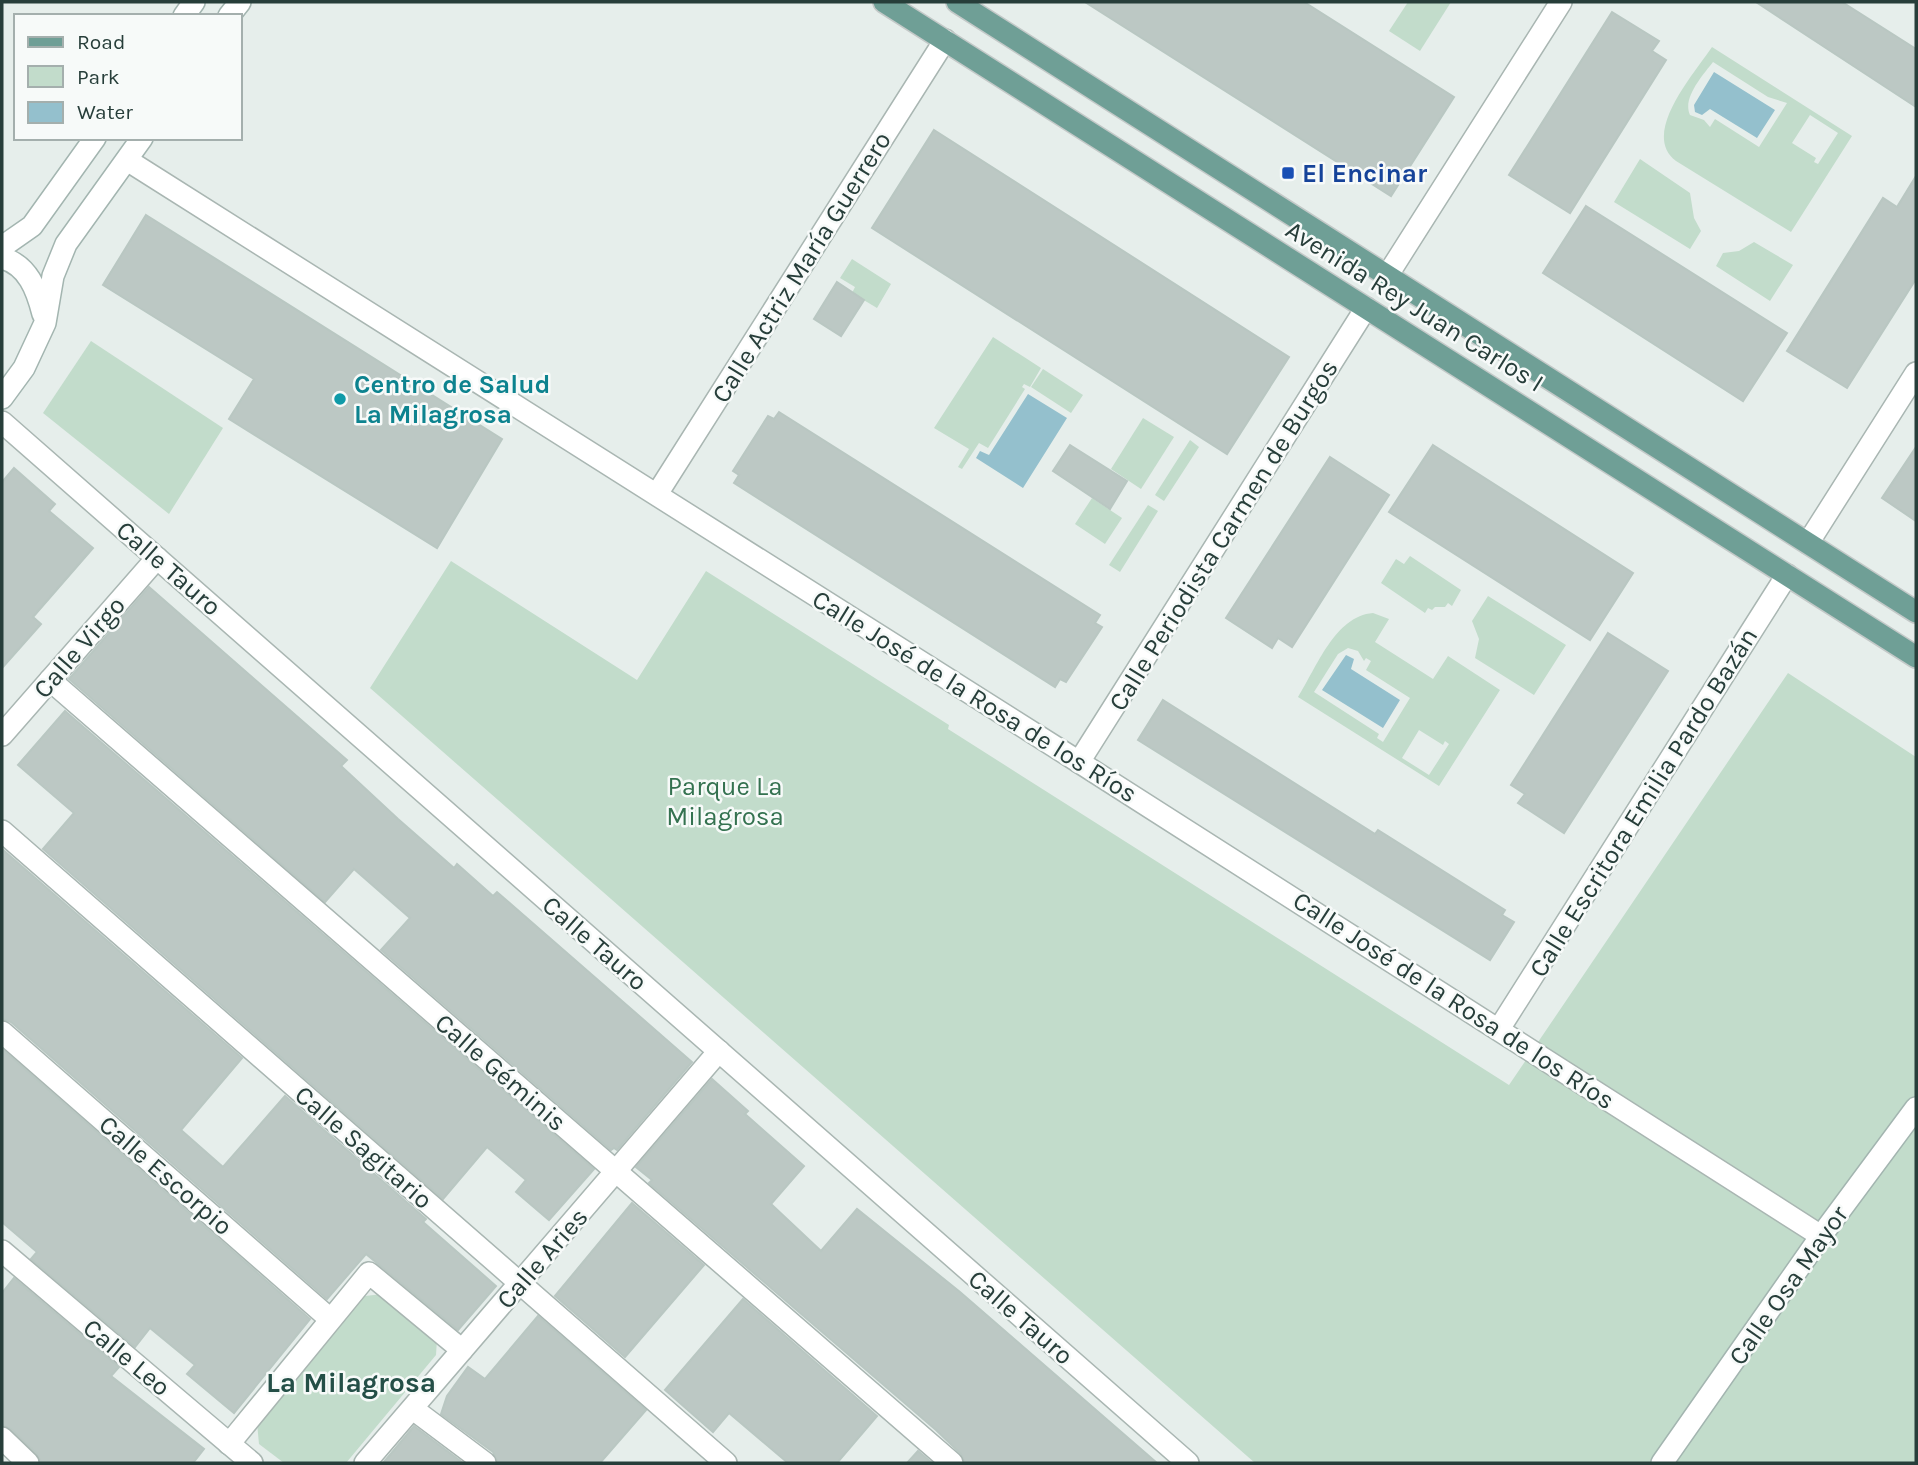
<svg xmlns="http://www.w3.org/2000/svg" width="1918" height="1465" viewBox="0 0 1918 1465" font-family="Karla,sans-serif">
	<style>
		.green { fill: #c2dccb; fill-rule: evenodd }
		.water { fill: #94c0cd }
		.building { fill: #bcc8c4; stroke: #b9c7c2; stroke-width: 2 }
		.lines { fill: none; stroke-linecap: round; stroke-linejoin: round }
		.street-casing { stroke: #a9b6b2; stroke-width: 24 }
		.secondary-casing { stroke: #a3b5b0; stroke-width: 24 }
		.primary-casing { stroke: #c3c9c8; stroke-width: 24 }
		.street { stroke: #fff; stroke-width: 21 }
		.secondary { stroke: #fff; stroke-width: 21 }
		.primary { stroke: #6f9f96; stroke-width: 21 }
		.transit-dot { fill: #1a4fb4; stroke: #f7faf9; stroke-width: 2.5 }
		.culture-dot { fill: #0f9aa8; stroke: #f7faf9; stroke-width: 2.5 }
		.labels { text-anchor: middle; stroke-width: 5; stroke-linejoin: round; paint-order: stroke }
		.transit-label { font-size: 26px; font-weight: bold; fill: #164399; stroke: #f7faf9; text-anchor: start }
		.street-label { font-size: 26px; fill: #273e3a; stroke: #f7faf9 }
		.culture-label { font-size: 26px; font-weight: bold; fill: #0d838f; stroke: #f7faf9; text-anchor: start }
		.park-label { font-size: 26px; fill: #347250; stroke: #f7faf9 }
		.neighbourhood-label { font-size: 28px; font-weight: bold; fill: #244f47; stroke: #f7faf9 }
	</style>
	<rect width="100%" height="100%" fill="#e6eeeb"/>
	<g class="green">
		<polygon points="1408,2 1451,2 1420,51 1389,31"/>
		<path d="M1712,47l140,89 -61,96 -115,-71c-36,-27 18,-87 36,-114zM1713,62l55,35 19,6 -28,44 -44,-28 -5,8 -6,-7 -14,-5c-8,-17 13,-40 23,-53zM1810,115l28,18 -20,31 -4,-2 2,-4 -24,-15z"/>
		<polygon points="1640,159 1690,193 1694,218 1701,231 1690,249 1614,202"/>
		<polygon points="1754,242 1793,265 1770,301 1716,266 1723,253 1739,251"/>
		<polygon points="852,259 891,284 877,308 852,293 855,287 840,278"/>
		<polygon points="993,337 1041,368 1030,387 1024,384 1022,387 1025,389 988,448 979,443 962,469 958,467 969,449 934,428"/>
		<polygon points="91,341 223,428 169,514 43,413"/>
		<polygon points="1043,369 1083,395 1071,413 1031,387"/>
		<polygon points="1143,418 1174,437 1141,489 1111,469"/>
		<polygon points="1190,440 1199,447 1164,501 1155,495"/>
		<polygon points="1092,498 1122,518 1105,544 1075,524"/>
		<polygon points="1148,505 1158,511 1120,572 1109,565"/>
		<polygon points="1410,556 1461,590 1452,606 1448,603 1445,607 1435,607 1432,610 1428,608 1425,613 1381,583 1396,559 1404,564"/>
		<polygon points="451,561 637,680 706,571 949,725 948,729 1509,1085 1788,673 1916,757 1916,1463 1255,1463 370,688"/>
		<polygon points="1488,596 1566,645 1534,695 1475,658 1479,639 1472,621"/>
		<path d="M1373,613l16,6 -14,23 58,37 15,-23 52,34 -61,96 -141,-89c19,-30 37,-81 75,-84zM1348,648l10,3 6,10 2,-3 5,3 -5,9 44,28 -27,44 -6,-4 2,-4 -65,-42 24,-38zM1419,730l24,15 2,-4 4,3 -20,31 -27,-17z"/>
		<polygon points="383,1294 437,1339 436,1355 346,1463 284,1463 259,1444 257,1423 365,1296"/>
	</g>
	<g class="water">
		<polygon points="1714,72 1775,110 1757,138 1710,109 1702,115 1695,112 1694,105"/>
		<polygon points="1028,394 1067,418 1023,488 976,458 980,451 989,455"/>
		<polygon points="1346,655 1354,659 1351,669 1400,700 1383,728 1322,690"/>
	</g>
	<g class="building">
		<polygon points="1085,2 1304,2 1454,97 1391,196"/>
		<polygon points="1756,2 1842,2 1916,49 1916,107"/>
		<polygon points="1612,12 1659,41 1652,51 1666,60 1570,213 1509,175"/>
		<polygon points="934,130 1289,357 1227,454 872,228"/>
		<polygon points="1916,176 1916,279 1847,388 1787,351 1883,198 1897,207"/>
		<polygon points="1586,206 1787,333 1743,401 1543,273"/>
		<polygon points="146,215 502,439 437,548 229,419 254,379 103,285"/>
		<polygon points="837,282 864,300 841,336 814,319"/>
		<polygon points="779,412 1100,615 1095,623 1102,627 1066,682 1060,679 1055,687 734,483 739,475 733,471 768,416 774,419"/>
		<polygon points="1070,445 1127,481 1110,509 1053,471"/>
		<polygon points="1433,445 1633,573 1590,640 1389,512"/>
		<polygon points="1916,447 1916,521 1882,498"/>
		<polygon points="1330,457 1389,495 1292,647 1278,638 1272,648 1226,618"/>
		<polygon points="14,468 55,504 49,511 93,548 33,617 41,624 2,668 2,482"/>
		<polygon points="149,587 347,760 341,766 398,819 454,868 457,864 493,896 497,892 692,1062 617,1150 614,1148 611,1150 381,950 410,918 354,869 325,902 69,679"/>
		<polygon points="1608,633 1668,671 1564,833 1518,803 1525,794 1511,785"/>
		<polygon points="1163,700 1375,834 1378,830 1505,910 1502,915 1514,922 1490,960 1138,740"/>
		<polygon points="65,711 594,1169 549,1220 516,1192 526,1180 487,1147 443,1199 43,849 74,813 18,765"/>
		<polygon points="2,849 242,1058 181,1130 223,1167 285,1096 426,1219 423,1222 496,1286 458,1330 366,1254 327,1299 11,1022 2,1019"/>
		<polygon points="2,1049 310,1319 234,1413 187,1374 195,1365 150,1328 135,1347 31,1259 37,1252 2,1222"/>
		<polygon points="712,1079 748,1111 745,1114 804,1166 771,1204 821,1251 857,1209 960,1292 1157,1463 965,1463 961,1454 936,1430 649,1183 652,1180 636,1167"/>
		<polygon points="632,1203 704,1265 625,1357 555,1296"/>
		<polygon points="14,1278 119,1367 111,1376 204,1449 193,1463 41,1463 37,1454 11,1429 2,1425 2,1293"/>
		<polygon points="743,1299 877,1416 837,1463 788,1463 729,1413 713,1432 665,1390"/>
		<polygon points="538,1316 646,1410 600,1463 498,1463 493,1452 441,1414 447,1396 468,1367 485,1379"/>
		<polygon points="414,1426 463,1463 383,1463"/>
		<polygon points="918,1451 932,1463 907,1463"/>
	</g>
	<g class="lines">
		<defs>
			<g id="street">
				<polyline points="127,160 1079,762 1821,1236"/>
				<polyline points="1387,276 1561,2"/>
				<polyline points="2,422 1188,1463"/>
				<polyline points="657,494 945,40"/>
				<polyline points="1808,543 1916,373"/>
				<polyline points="50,680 952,1463"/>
				<polyline points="2,735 157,558"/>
				<polyline points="1079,762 1366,308"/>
				<polyline points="2,831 726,1463"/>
				<polyline points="1499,1029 1787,575"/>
				<polyline points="2,1032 330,1319"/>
				<polyline points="2,1251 252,1463"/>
				<polyline points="413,1409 485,1463"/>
				<polyline points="2,1438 28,1463"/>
				<polyline points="229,1444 369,1273 462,1350"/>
				<polyline points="365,1463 719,1051"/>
			</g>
			<g id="secondary">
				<polyline points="184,16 194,2"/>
				<polyline points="229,16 240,2"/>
				<polyline points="2,247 32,226 95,138"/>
				<path d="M2,258c26,7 35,32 41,56"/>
				<polyline points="2,398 24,368 45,323 53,276 66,244 142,138"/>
				<polyline points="1662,1463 1821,1236 1916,1108"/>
			</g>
			<g id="primary">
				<polyline points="884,2 1916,657"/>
				<polyline points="957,2 1916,612"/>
			</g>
		</defs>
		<use href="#street" class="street-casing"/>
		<use href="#secondary" class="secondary-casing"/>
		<use href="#primary" class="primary-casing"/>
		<use href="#street" class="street"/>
		<use href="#secondary" class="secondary"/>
		<use href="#primary" class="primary"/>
	</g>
	<rect class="transit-dot" x="1281" y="166" width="14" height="14" rx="3.5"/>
	<circle class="culture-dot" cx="340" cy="399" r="7"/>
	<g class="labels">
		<g class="transit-label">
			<text x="1302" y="182">El Encinar</text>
		</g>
		<g class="street-label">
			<text transform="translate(801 267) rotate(-58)" y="9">Calle Actriz María Guerrero</text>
			<text transform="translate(1415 306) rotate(32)" y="9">Avenida Rey Juan Carlos I</text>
			<text transform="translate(1223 535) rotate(-58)" y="9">Calle Periodista Carmen de Burgos</text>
			<text transform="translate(169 568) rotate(41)" y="9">Calle Tauro</text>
			<text transform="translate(79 647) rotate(-49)" y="9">Calle Virgo</text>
			<text transform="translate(975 696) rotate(32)" y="9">Calle José de la Rosa de los Ríos</text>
			<text transform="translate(1643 802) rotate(-58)" y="9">Calle Escritora Emilia Pardo Bazán</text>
			<text transform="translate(595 943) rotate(41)" y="9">Calle Tauro</text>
			<text transform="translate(1454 1000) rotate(33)" y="9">Calle José de la Rosa de los Ríos</text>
			<text transform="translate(501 1072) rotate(41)" y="9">Calle Géminis</text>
			<text transform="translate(364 1147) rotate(41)" y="9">Calle Sagitario</text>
			<text transform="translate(166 1175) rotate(41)" y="9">Calle Escorpio</text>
			<text transform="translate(542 1258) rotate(-49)" y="9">Calle Aries</text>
			<text transform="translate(1788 1285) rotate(-55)" y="9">Calle Osa Mayor</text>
			<text transform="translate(1021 1317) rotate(41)" y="9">Calle Tauro</text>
			<text transform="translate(127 1357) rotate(40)" y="9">Calle Leo</text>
		</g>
		<g class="culture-label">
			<text x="354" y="393">Centro de Salud<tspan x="354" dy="30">La Milagrosa</tspan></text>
		</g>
		<g class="park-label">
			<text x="725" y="795">Parque La<tspan x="725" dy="30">Milagrosa</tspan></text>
		</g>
		<g class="neighbourhood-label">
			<text x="351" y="1392">La Milagrosa</text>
		</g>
	</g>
	<rect width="1918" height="1465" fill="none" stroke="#273e3a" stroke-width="7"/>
	<rect x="14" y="14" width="228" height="126" fill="#f7faf9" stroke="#a4afad" stroke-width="2"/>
	<rect x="28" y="37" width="35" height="10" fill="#6f9f96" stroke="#a4afad" stroke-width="2"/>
	<text x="77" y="49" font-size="21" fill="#273e3a">Road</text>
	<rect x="28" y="66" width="35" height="21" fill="#c2dccb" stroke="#a4afad" stroke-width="2"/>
	<text x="77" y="84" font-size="21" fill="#273e3a">Park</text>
	<rect x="28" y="102" width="35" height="21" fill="#94c0cd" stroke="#a4afad" stroke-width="2"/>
	<text x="77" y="119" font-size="21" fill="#273e3a">Water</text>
</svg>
